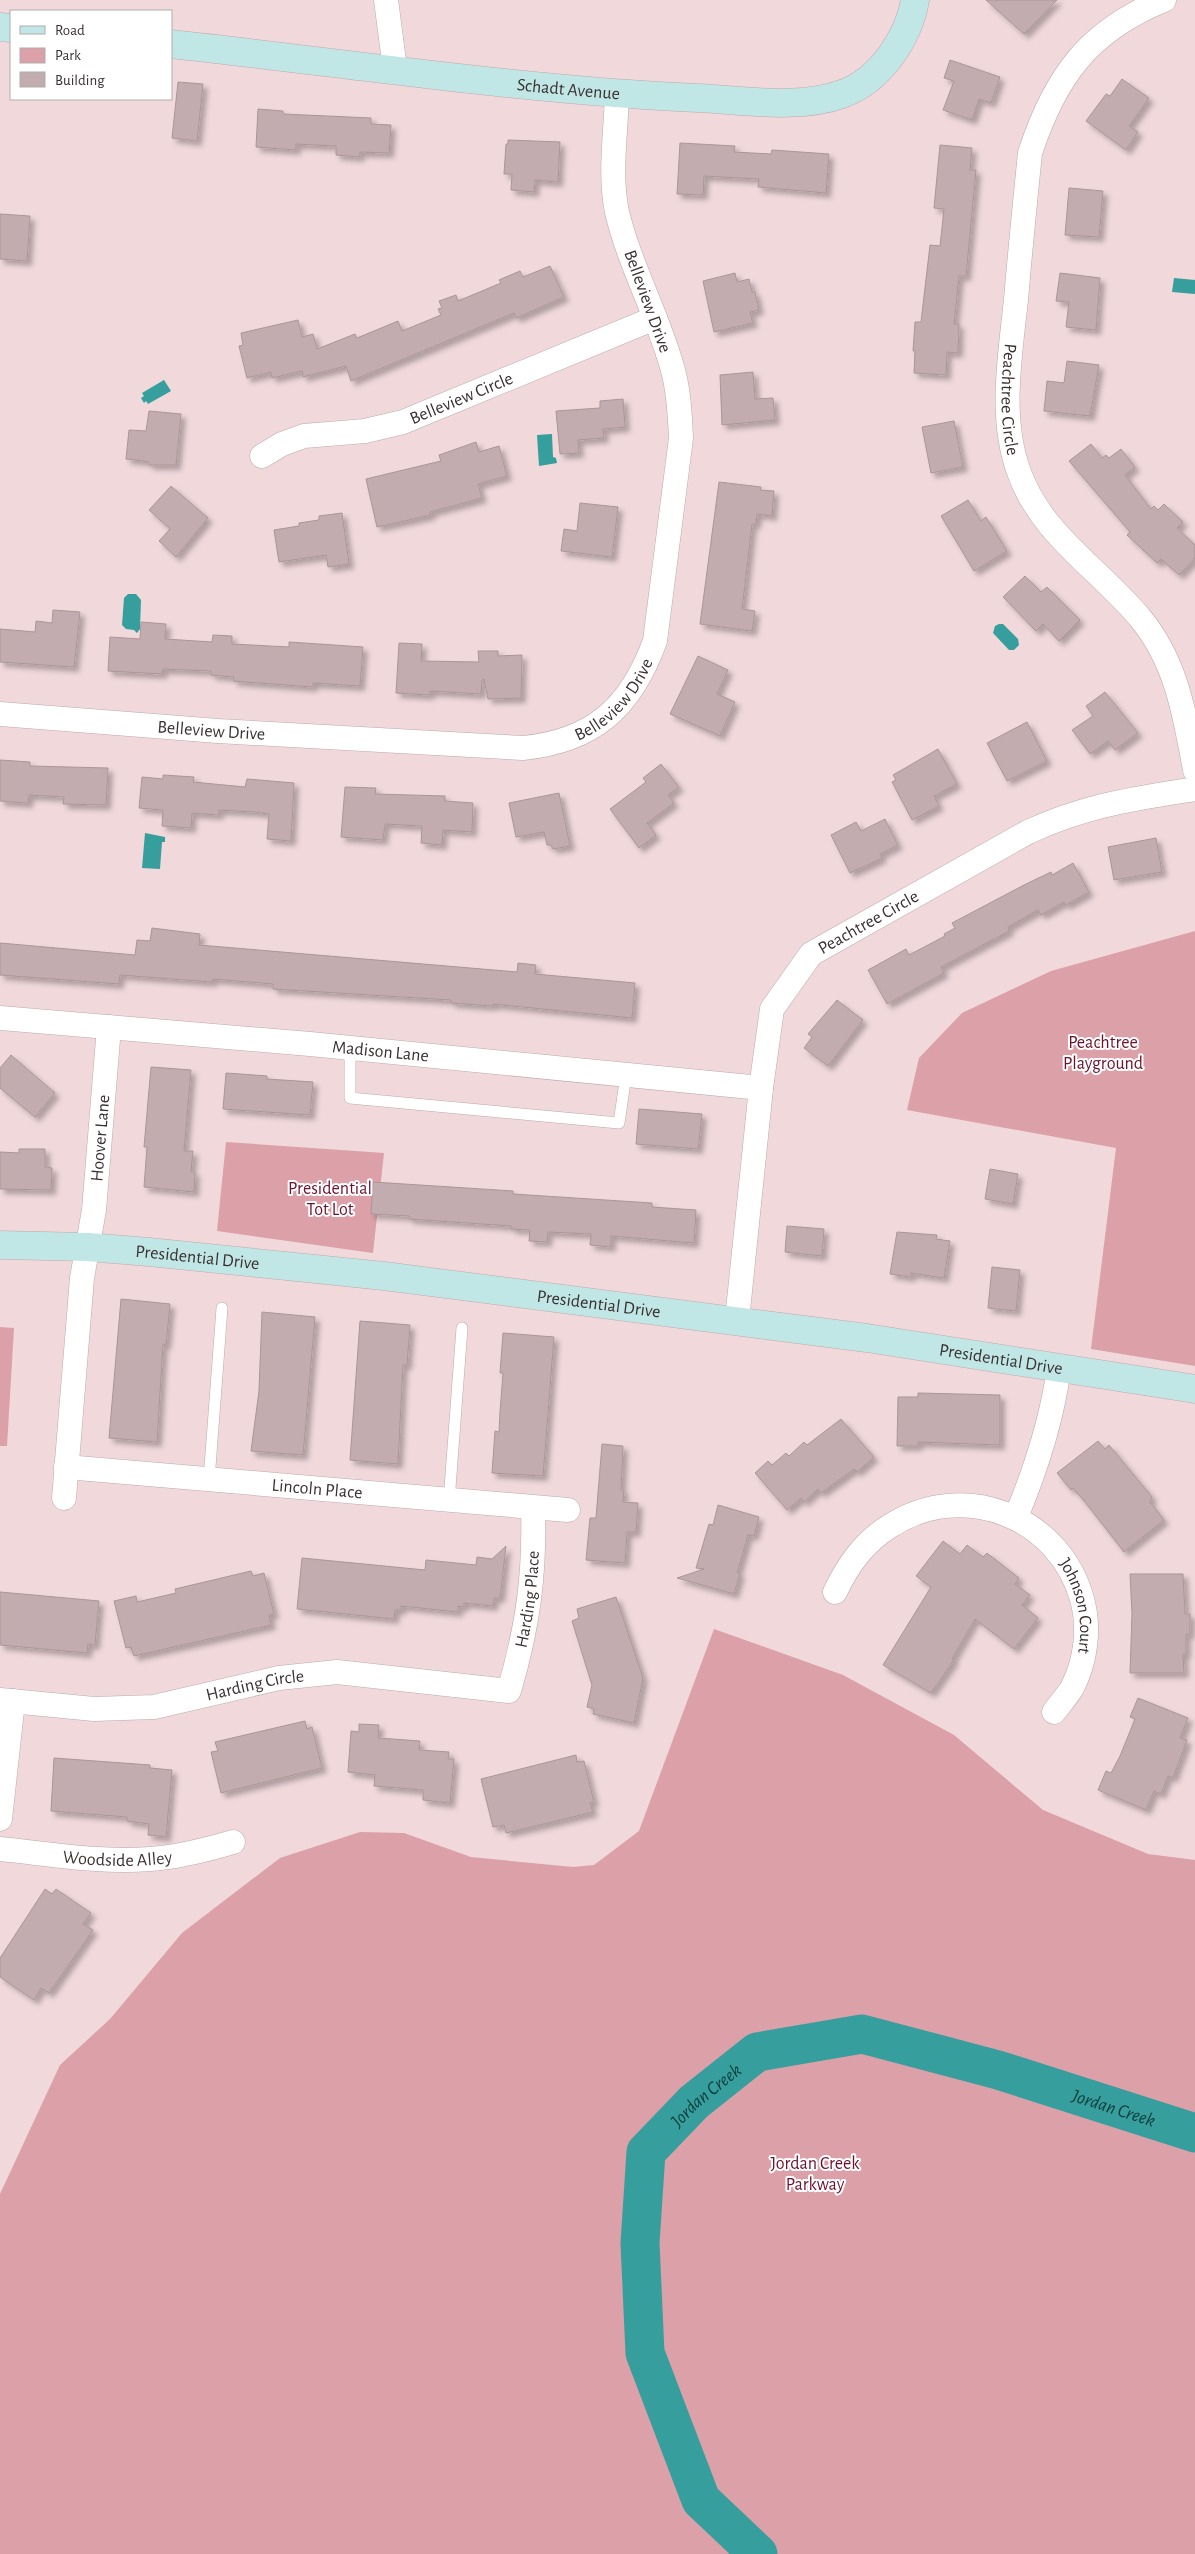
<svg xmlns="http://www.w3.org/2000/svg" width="1195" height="2554" viewBox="0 0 1195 2554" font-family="'Alegreya Sans',sans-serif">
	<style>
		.green { fill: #dba0a8 }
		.water { fill: #369e9c }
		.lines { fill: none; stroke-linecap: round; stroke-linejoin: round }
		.river { stroke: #369e9c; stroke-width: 39 }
		.building { fill: #c3acaf; stroke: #ab9597; filter: url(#shadow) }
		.lane-casing { stroke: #bfa9ab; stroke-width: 12 }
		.street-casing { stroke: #bfa9ab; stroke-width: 25 }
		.secondary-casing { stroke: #bfa9ab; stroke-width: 29 }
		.lane { stroke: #fff; stroke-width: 11 }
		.street { stroke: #fff; stroke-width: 24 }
		.secondary { stroke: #c1e6e6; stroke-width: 28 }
		.labels { text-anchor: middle; stroke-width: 4; stroke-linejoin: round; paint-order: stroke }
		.street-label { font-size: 18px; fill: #3a3132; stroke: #fff }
		.park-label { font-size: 18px; fill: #6c122b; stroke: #fff }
		.water-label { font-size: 19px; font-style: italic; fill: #0e3d3d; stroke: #fff }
	</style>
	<defs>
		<filter id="shadow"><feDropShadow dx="4.5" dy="4.5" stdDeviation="2.5" flood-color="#0004"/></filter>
	</defs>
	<rect width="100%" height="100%" fill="#f0d8db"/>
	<g class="green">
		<polygon points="1195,931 1195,1366 1091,1349 1116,1148 907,1110 919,1058 962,1013 1051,971"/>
		<polygon points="226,1142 384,1153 373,1253 217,1231"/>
		<polygon points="0,1327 14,1328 7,1446 0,1446"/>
		<polygon points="714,1629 843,1675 954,1735 1043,1810 1148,1854 1195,1860 1195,2554 0,2554 0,2194 60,2065 110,2019 182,1933 280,1858 360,1832 404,1833 471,1857 573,1867 594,1865 639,1831"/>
	</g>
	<g class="water">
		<polygon points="1174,278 1195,280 1195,294 1172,292"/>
		<polygon points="164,380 171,391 148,404 146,401 144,403 141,398 144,396 142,393"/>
		<polygon points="552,434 553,457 556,458 557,463 539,466 537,435"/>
		<polygon points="128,594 136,594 141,600 140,629 137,633 134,630 126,629 122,625 124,598"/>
		<polygon points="999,624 1003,624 1018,639 1019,645 1014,650 1009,650 993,633 995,626"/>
		<polygon points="145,833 165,837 165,842 162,842 160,869 142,868"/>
	</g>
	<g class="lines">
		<path class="river" id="s1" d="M758,2554l-57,-54 -56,-147 -5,-110 6,-91 48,-50 63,-50 105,-18 136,36 197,63"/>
	</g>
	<g class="building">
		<polygon points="986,0 1057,0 1024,34"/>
		<polygon points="950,60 1000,77 991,103 979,99 972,120 943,110 954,81 944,78"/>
		<polygon points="1122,79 1149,98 1129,126 1138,132 1126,150 1086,121 1106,94 1110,96"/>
		<polygon points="178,82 203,84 197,141 172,138"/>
		<polygon points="258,109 283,111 283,114 371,118 371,124 391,125 389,153 360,152 360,157 336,155 336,146 296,144 296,150 256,147"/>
		<polygon points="508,140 560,142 558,182 535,180 534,192 511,190 512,174 504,174 506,144 508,144"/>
		<polygon points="680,143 735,146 734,152 771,154 772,150 829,154 826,193 758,187 759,179 704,176 703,195 677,194"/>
		<polygon points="940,145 972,148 970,170 976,170 966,276 959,276 954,324 959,324 958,353 947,352 946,375 914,373 915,351 913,351 915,322 921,322 930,245 940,246 944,209 934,208"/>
		<polygon points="1069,188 1103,191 1099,237 1065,235"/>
		<polygon points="0,214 30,216 27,261 0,259"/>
		<polygon points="550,266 564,297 516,318 514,313 351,381 346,366 303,377 302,371 272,378 271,372 247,378 239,346 243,345 241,333 298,320 302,337 313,334 317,349 355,334 357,338 398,321 402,331 441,315 438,309 442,308 439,301 456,295 458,301 501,283 499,280 520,271 523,277"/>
		<polygon points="735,273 737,282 749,279 752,292 755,292 759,310 750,312 753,323 714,332 703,281"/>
		<polygon points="1060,273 1100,278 1096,330 1066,327 1069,302 1056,301"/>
		<polygon points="1067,361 1099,365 1090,416 1044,411 1047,381 1064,383"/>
		<polygon points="753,372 755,399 773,398 775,420 722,425 720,375"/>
		<polygon points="623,399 625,427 603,429 604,438 578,440 579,453 560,454 556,411 600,408 600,401"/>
		<polygon points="149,411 181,414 176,465 149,465 149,462 144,461 126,459 129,430 146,431"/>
		<polygon points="954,421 963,467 931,473 922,427"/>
		<polygon points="476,442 479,452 499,446 507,476 478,484 482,498 430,512 431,515 377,527 366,479 441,461 439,455"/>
		<polygon points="1091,444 1102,458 1106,455 1109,458 1121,449 1135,467 1125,475 1151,509 1154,506 1158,510 1164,504 1183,522 1177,528 1195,545 1195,558 1179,575 1161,559 1157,563 1127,535 1130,532 1069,461"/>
		<polygon points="719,482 761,487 760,490 774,491 772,516 757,514 756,524 752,524 742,609 755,611 752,631 700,624"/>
		<polygon points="171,486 208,518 176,557 159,541 170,529 149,510"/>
		<polygon points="968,500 981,521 986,517 1007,551 974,571 941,516"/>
		<polygon points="580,503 618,507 612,557 561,551 564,529 577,531"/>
		<polygon points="342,513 349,564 328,567 326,555 279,562 274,530 299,526 299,523 319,520 319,516"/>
		<polygon points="1025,576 1041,592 1047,587 1080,620 1059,641 1043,624 1036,631 1003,597"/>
		<polygon points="53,610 80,612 74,667 0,662 0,629 35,632 36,621 52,623"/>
		<polygon points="141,622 166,624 165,639 212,642 213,635 232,636 232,644 289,647 289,642 363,647 360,686 313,683 313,687 233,681 234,677 211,675 211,671 163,669 162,674 108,671 110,637 140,639"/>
		<polygon points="399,643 422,644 421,661 479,662 478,651 498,651 498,656 522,655 521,698 488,699 484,679 482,680 481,694 430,691 430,695 396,693"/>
		<polygon points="698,656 728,670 717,694 735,702 720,736 670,714"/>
		<polygon points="1105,692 1138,733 1115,750 1108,741 1090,754 1072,730 1093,716 1086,706"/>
		<polygon points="1027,722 1047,761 1007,781 987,743"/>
		<polygon points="938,749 957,784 934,796 939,806 912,820 892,782 896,780 893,775"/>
		<polygon points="0,760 30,762 30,766 108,768 106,805 63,804 64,797 29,795 28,803 0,801"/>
		<polygon points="661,764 679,787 668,795 674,803 647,823 656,835 639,848 610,809 646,782 643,778"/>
		<polygon points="163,775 194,777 193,782 245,787 247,779 294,783 291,841 267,839 269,814 255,812 219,810 219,815 192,813 191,828 162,826 163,810 139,808 142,777 163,779"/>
		<polygon points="345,787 376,788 375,794 445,796 445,801 473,803 472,832 443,830 442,845 421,843 422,826 385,824 383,840 341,837"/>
		<polygon points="559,793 570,846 553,849 551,845 547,845 544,832 516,837 509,803"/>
		<polygon points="885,819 898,845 880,854 882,858 850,873 831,835 856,822 861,831"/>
		<polygon points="1156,838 1162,872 1114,880 1108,847"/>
		<polygon points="1073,863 1089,892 1066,905 1064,902 1041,915 1038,910 1008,927 1009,931 941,967 944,973 887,1004 868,970 906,949 909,955 945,936 944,934 955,928 952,923 1024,885 1051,872 1052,875"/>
		<polygon points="152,928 200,934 199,945 517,972 518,963 536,965 535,974 635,983 632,1018 493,1004 493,1006 451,1003 451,1000 273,989 273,984 213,979 212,982 120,975 119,984 0,975 0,943 135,955 137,940 150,941"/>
		<polygon points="837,1000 863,1020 828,1066 804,1048 812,1037 808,1034"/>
		<polygon points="11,1055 55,1093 35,1117 0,1088 0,1068"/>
		<polygon points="151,1067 191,1070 184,1151 193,1151 191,1172 195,1172 194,1192 144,1187 147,1147 144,1147"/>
		<polygon points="226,1073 267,1076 267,1079 313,1082 310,1115 223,1109"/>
		<polygon points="639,1109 702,1114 698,1149 636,1144"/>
		<polygon points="19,1149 45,1149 45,1167 52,1168 51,1190 0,1189 0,1152 19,1153"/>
		<polygon points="990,1169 1018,1174 1013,1204 985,1199"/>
		<polygon points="373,1182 513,1191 513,1194 652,1203 652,1207 696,1210 694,1243 611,1236 611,1247 590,1245 591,1234 548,1232 547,1242 529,1241 530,1230 511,1229 511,1226 409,1219 409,1216 371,1214"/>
		<polygon points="787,1226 824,1229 822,1256 785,1252"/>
		<polygon points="897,1232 937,1235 936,1239 950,1241 944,1278 911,1273 911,1277 890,1274"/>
		<polygon points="992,1267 1020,1270 1016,1311 988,1308"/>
		<polygon points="121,1299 170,1304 166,1345 163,1344 157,1442 109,1438"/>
		<polygon points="262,1312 315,1317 303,1455 251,1451 259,1391"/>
		<polygon points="360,1321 410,1325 407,1365 403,1365 402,1383 398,1464 350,1460"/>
		<polygon points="503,1333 554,1337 543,1476 492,1473 495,1431 499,1432 500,1412 503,1373 500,1373"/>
		<polygon points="918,1393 1000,1395 1000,1445 918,1442 918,1446 897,1446 898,1397 918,1397"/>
		<polygon points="841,1419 874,1457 857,1472 854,1469 821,1493 818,1489 804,1502 801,1498 787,1510 755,1473 768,1461 772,1465 786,1453 789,1456 804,1442 807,1445"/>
		<polygon points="1098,1441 1105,1449 1109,1445 1152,1497 1150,1502 1164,1520 1124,1552 1085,1502 1073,1488 1071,1490 1057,1473"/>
		<polygon points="602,1444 623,1446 621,1490 624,1490 623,1502 638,1503 636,1532 627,1532 625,1563 586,1560 590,1518 596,1518"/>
		<polygon points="718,1505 759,1517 754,1536 748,1535 737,1573 740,1573 734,1594 677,1578 704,1569 696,1568 709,1524 713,1525"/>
		<polygon points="943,1541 960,1554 967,1545 983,1557 987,1553 1019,1578 1015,1584 1030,1595 1022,1605 1038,1618 1014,1649 975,1619 952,1659 954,1660 931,1693 883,1665 931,1587 916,1576"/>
		<polygon points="506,1546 500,1598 494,1598 493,1606 464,1603 464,1607 458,1606 458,1612 401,1606 401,1610 395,1610 394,1619 297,1609 302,1558 425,1570 426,1560 476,1565 477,1557 492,1559"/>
		<polygon points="251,1571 253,1576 264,1573 274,1614 269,1615 271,1625 134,1656 131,1647 126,1648 114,1601 136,1596 137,1602 176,1593 175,1589"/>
		<polygon points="1130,1574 1183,1574 1185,1614 1190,1614 1190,1634 1186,1634 1186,1654 1183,1654 1184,1673 1130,1673 1132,1614"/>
		<polygon points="0,1592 99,1601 95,1645 88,1644 87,1653 0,1645"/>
		<polygon points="616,1597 643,1678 634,1723 593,1714 594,1709 587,1707 592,1685 572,1621 579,1618 577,1609"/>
		<polygon points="1138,1698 1188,1718 1180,1738 1187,1740 1173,1778 1168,1776 1161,1794 1154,1791 1146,1810 1098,1790 1106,1771 1111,1773 1120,1756 1135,1719 1130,1717"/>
		<polygon points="305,1721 307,1729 312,1727 322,1768 221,1793 211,1752 218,1751 215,1742"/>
		<polygon points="359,1724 379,1725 378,1738 420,1741 419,1750 449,1752 448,1759 454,1759 450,1803 423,1800 423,1790 374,1786 375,1775 348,1772 351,1731 359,1732"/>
		<polygon points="576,1755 577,1762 584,1761 594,1802 590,1803 593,1812 506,1833 504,1825 493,1827 481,1779"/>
		<polygon points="54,1758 150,1765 150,1768 172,1770 166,1837 148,1835 149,1824 127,1821 127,1817 51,1811"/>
		<polygon points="45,1889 52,1894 56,1889 91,1913 83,1924 93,1930 49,1993 41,1988 34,2000 0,1977 0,1958"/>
	</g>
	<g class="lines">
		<defs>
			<g id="lane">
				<polyline points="350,1048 350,1098 619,1123 626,1075"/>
				<polyline points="209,1480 222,1308"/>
				<polyline points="449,1501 462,1328"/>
			</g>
			<g id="street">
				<polyline points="386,0 395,69"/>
				<path id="s2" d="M1164,0c-76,31 -109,77 -134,153 -5,49 -10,98 -14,147 -6,56 -17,118 3,172 22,63 82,98 122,147 36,44 44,97 54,151"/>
				<path id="s3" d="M262,456l20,-12 22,-8 61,-5 38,-9 252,-104"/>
				<path id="s4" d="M0,714l218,17 305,17c71,-7 108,-41 132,-107l26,-203c-1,-22 -2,-43 -7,-64 -14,-55 -44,-107 -57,-162 -8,-38 -1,-79 0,-118"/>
				<path id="s5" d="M0,1018l310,26 451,44"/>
				<path id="s6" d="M737,1320l24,-232 11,-79 39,-55 217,-122c58,-27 105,-33 167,-43"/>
				<path id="s7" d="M66,1467l502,43"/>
				<path id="s8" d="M64,1498l18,-220 12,-68 15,-183"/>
				<path d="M1016,1517c20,-48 36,-97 43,-149"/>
				<path id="s9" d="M835,1592c13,-27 29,-50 55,-66 73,-47 169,-10 192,73 8,29 4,62 -10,89 -5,8 -12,16 -18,24"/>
				<path id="s10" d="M0,1700l94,9 60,-2 125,-29 58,-6 172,19c19,-65 26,-116 24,-183"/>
				<polyline points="0,1819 13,1701"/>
				<path id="s11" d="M0,1849c50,5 100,14 150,10 29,-2 56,-9 83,-17"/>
			</g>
			<g id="secondary">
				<polyline points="0,27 11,28"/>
				<path id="s12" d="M171,44c175,19 351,46 527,54 46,2 100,12 144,-4 38,-13 67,-57 73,-94"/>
				<path id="s13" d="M0,1245l88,2 61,5 235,24 483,62 328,51"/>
			</g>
		</defs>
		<use href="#lane" class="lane-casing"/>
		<use href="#street" class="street-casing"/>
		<use href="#secondary" class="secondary-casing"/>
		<use href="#lane" class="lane"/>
		<use href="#street" class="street"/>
		<use href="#secondary" class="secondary"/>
	</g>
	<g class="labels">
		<g class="street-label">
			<text dy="6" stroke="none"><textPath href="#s12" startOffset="400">Schadt Avenue</textPath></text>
			<text transform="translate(648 301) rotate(70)" y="6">Belleview Drive</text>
			<text dy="6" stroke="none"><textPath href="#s3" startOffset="210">Belleview Circle</textPath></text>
			<text dy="6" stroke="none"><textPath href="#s2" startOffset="459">Peachtree Circle</textPath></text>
			<text dy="6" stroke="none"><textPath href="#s4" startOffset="632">Belleview Drive</textPath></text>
			<text dy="6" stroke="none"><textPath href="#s4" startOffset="212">Belleview Drive</textPath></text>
			<text dy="6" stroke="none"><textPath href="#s6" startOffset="446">Peachtree Circle</textPath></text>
			<text dy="6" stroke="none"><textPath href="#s5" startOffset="382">Madison Lane</textPath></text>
			<text dy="6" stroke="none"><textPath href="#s8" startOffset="362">Hoover Lane</textPath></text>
			<text dy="6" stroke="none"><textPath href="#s13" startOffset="198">Presidential Drive</textPath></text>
			<text dy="6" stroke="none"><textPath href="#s13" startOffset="602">Presidential Drive</textPath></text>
			<text dy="6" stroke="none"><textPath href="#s13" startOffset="1008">Presidential Drive</textPath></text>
			<text dy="6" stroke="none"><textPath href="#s7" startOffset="252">Lincoln Place</textPath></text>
			<text dy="6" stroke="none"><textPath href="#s10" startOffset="608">Harding Place</textPath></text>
			<text dy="6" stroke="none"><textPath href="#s9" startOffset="332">Johnson Court</textPath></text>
			<text dy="6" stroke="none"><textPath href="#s10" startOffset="258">Harding Circle</textPath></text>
			<text dy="6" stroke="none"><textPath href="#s11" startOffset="118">Woodside Alley</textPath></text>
		</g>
		<g class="park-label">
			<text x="1103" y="1048">Peachtree<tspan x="1103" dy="21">Playground</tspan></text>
			<text x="330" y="1194">Presidential<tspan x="330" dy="21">Tot Lot</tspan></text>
			<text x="815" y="2169">Jordan Creek<tspan x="815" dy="21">Parkway</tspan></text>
		</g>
		<g class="water-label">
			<text dy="7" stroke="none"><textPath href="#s1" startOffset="520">Jordan Creek</textPath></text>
			<text dy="7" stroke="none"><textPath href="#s1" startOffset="956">Jordan Creek</textPath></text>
		</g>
	</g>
	<rect x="10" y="10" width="162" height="90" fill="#ffffff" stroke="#b0adad"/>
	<rect x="20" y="26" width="25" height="8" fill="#c1e6e6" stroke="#b0adad"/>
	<text x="55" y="35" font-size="15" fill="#3a3132">Road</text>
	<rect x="20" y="48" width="25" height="15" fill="#dba0a8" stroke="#b0adad"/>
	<text x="55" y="60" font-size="15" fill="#3a3132">Park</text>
	<rect x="20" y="72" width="25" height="15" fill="#c3acaf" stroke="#b0adad"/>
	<text x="55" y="85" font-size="15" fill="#3a3132">Building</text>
</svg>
